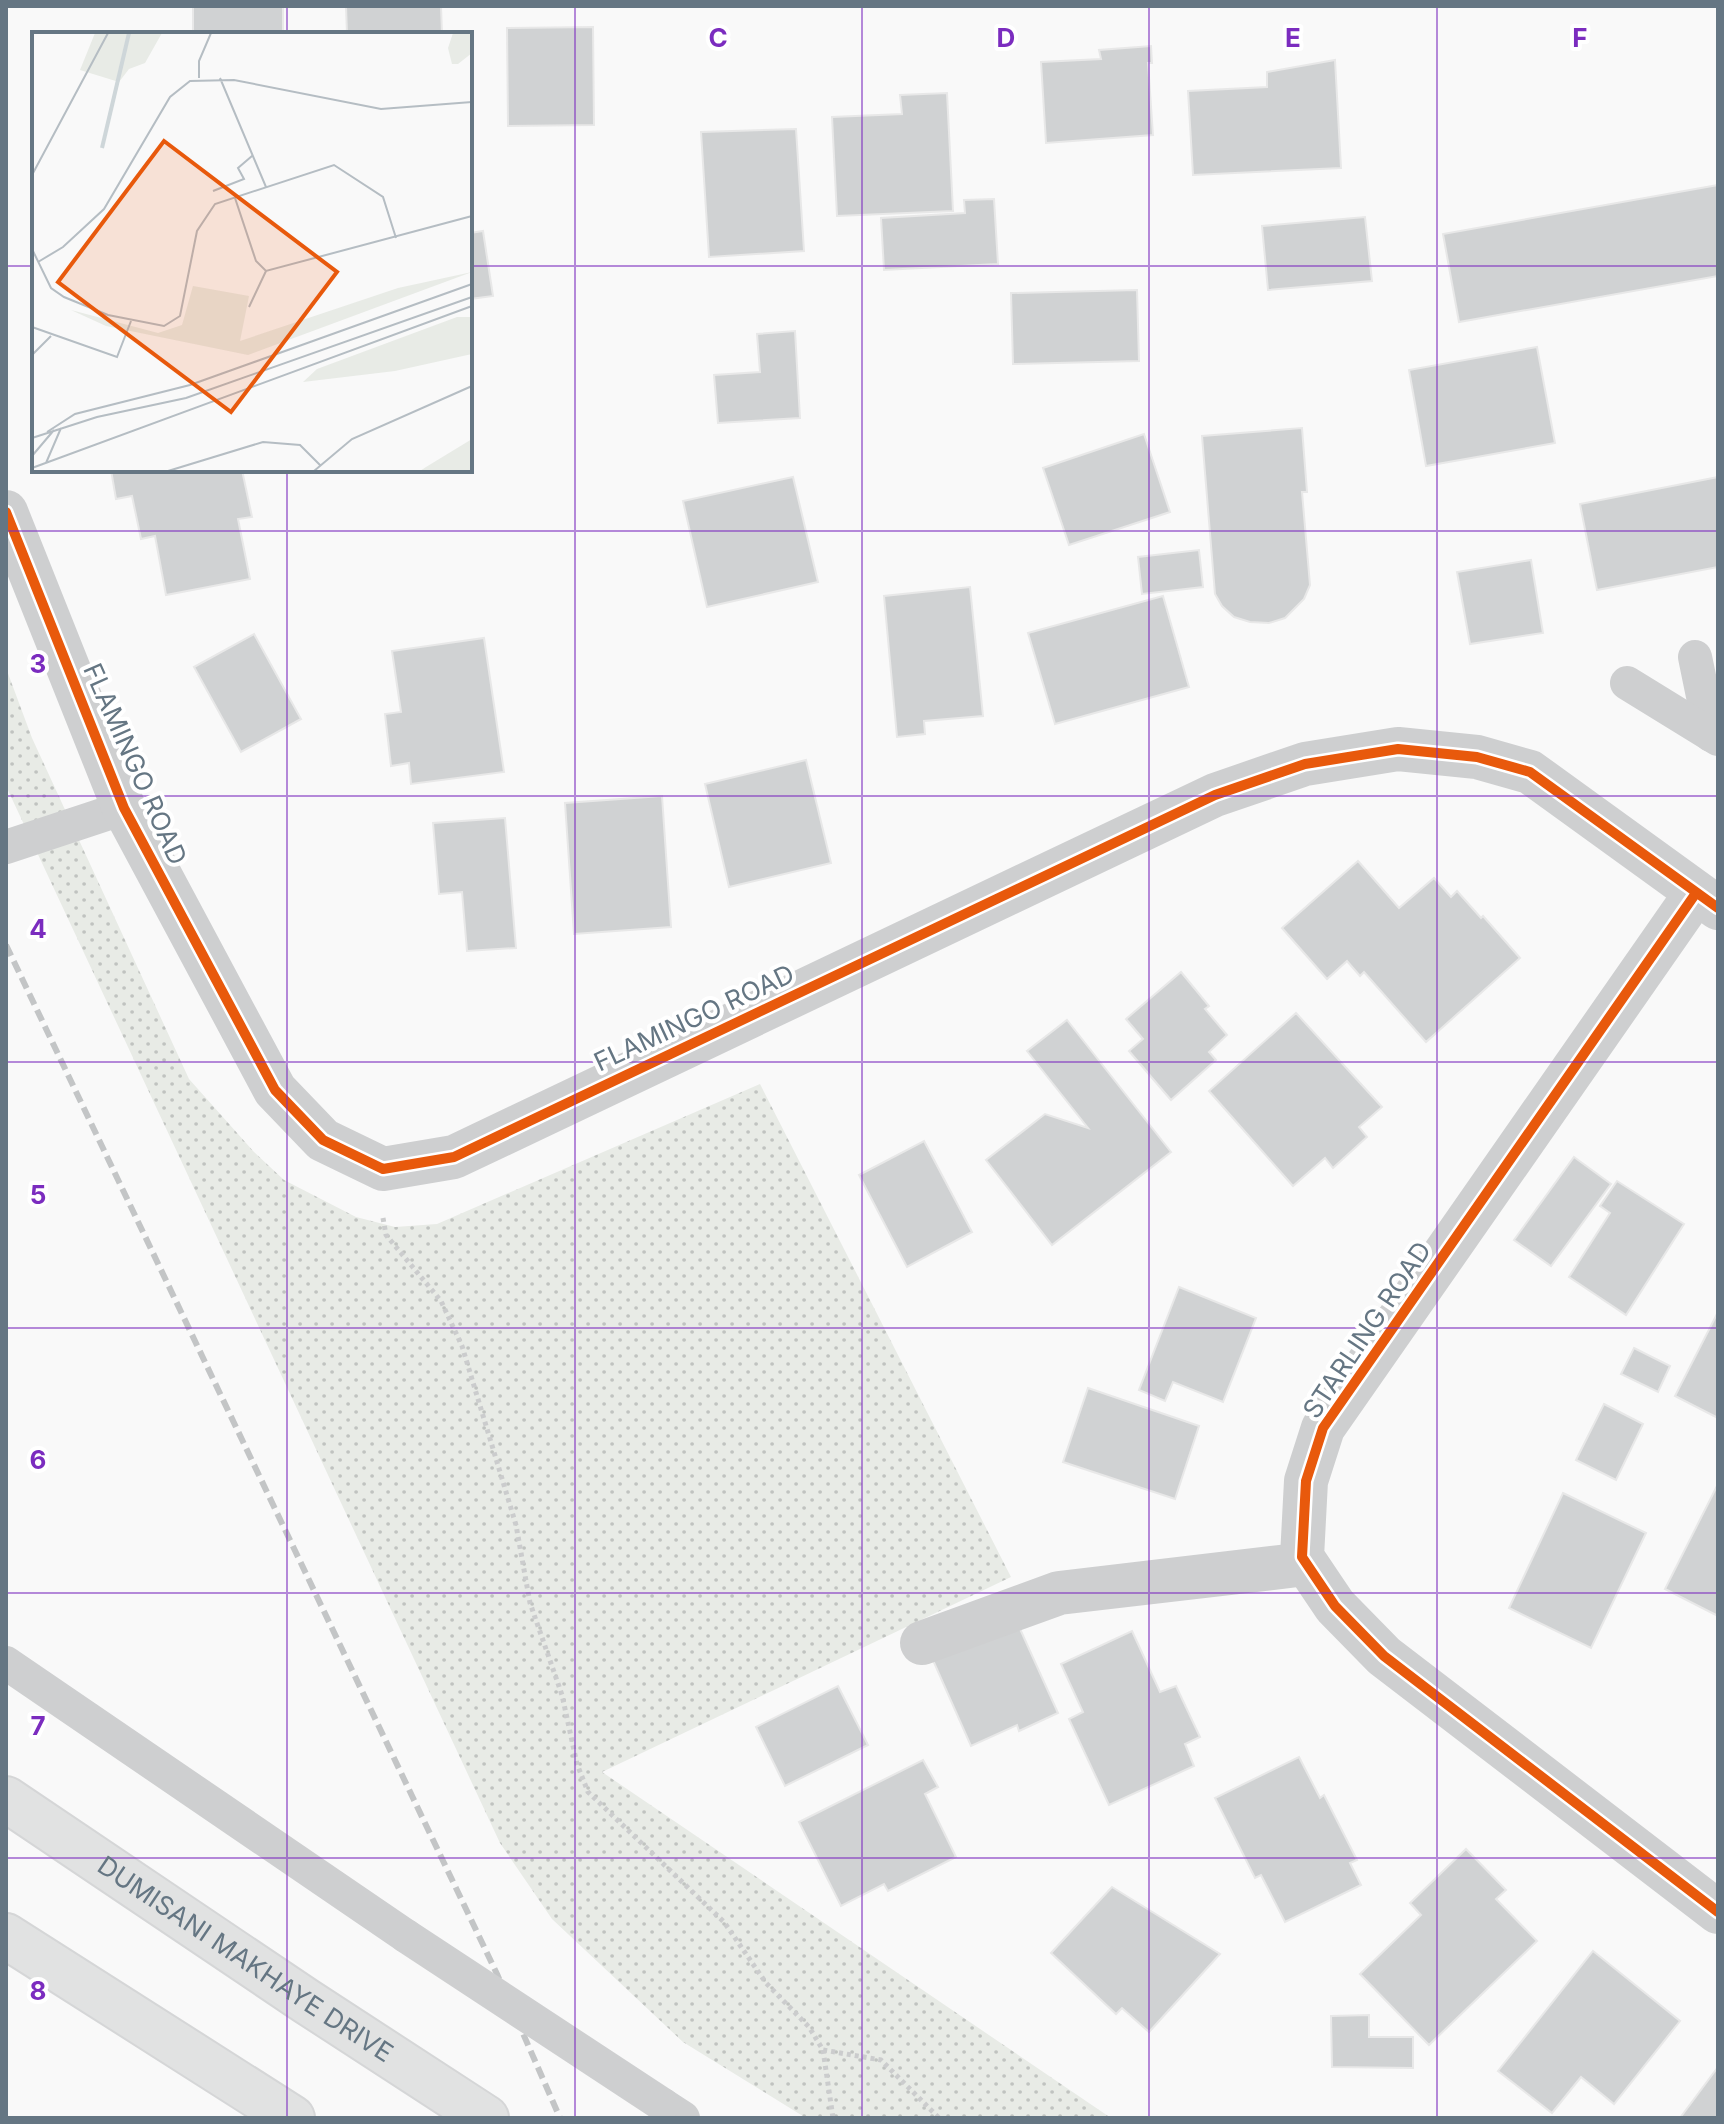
<svg xmlns="http://www.w3.org/2000/svg" width="1724" height="2124" viewBox="0 0 1724 2124" font-family="Inter,sans-serif">
	<style>
		.grass { fill: url(#grass-dots) }
		.building { fill: #d0d2d3; stroke: #e8e8e8; stroke-width: 2 }
		.lines { fill: none; stroke-linecap: round; stroke-linejoin: round }
		.primary-casing { stroke: #d5d6d7; stroke-width: 48 }
		.path { stroke: #cbcccd; stroke-width: 5; stroke-dasharray: 4 4; stroke-linecap: butt }
		.service { stroke: #cecfd0; stroke-width: 34 }
		.minor { stroke: #cecfd0; stroke-width: 44 }
		.primary { stroke: #e1e2e2; stroke-width: 44 }
		.rail { stroke: #c3c5c6; stroke-width: 6; stroke-dasharray: 12 6; stroke-linecap: butt }
		.service-bridge { stroke: #cecfd0; stroke-width: 34 }
		.cycleway-casing { stroke: #fff; stroke-width: 15 }
		.cycleway { stroke: #e8590c; stroke-width: 10 }
		.grid { fill: none; stroke: #7b2cbf; stroke-width: 2; stroke-opacity: 0.55 }
		.labels { text-anchor: middle; stroke-width: 8; stroke-linejoin: round; paint-order: stroke }
		.street-label { font-size: 26px; fill: #657683; stroke: #fff }
		.inset-river { fill: none; stroke: #ced6d9; stroke-width: 4 }
		.inset-road { fill: none; stroke: #b5bdc3; stroke-width: 2 }
		.view { fill: #e8590c; fill-opacity: 0.15; stroke: #e8590c; stroke-width: 4 }
		.inset-edge { fill: none; stroke: #657683; stroke-width: 4 }
		.grid-label { font-size: 26px; text-anchor: middle; font-weight: bold; fill: #7b2cbf; stroke: #fff; stroke-width: 8; stroke-linejoin: round; paint-order: stroke }
	</style>
	<defs>
		<pattern id="grass-dots" width="8" height="8" patternUnits="userSpaceOnUse" patternTransform="scale(2)"><rect width="8" height="8" fill="#e8ebe6"/><path d="M2 2h.1M6 6h.1" fill="none" stroke="#c0c3c0" stroke-width="1.8" stroke-linecap="round"/></pattern>
	</defs>
	<rect width="100%" height="100%" fill="#f9f9f9"/>
	<polygon class="grass" points="6,668 32,738 189,1079 254,1152 284,1180 356,1217 395,1227 437,1224 760,1084 1011,1577 602,1772 1111,2118 806,2118 683,2042 552,1919 500,1843 6,786"/>
	<g class="building">
		<rect x="193" y="6" width="90" height="28"/>
		<polygon points="346,6 441,6 442,34 347,34"/>
		<polygon points="593,27 594,125 508,126 507,28"/>
		<polygon points="1151,46 1152,63 1148,63 1153,135 1046,143 1041,62 1101,59 1099,50"/>
		<polygon points="1335,60 1341,168 1193,175 1188,91 1267,87 1267,72"/>
		<polygon points="947,93 953,211 837,216 832,117 902,114 900,95"/>
		<polygon points="796,129 804,251 709,257 701,132"/>
		<polygon points="1718,185 1718,276 1459,322 1443,234"/>
		<polygon points="994,199 998,264 884,270 881,218 965,213 964,200"/>
		<polygon points="1365,217 1372,281 1268,290 1262,226"/>
		<polygon points="483,231 493,296 470,299 470,233"/>
		<polygon points="1137,290 1139,361 1013,364 1011,293"/>
		<polygon points="795,331 800,418 718,423 714,375 760,372 757,334"/>
		<polygon points="1537,347 1555,443 1426,466 1409,370"/>
		<polygon points="1302,428 1307,492 1302,492 1310,585 1304,599 1285,618 1269,623 1250,622 1234,617 1222,606 1215,594 1202,436"/>
		<polygon points="1144,434 1170,512 1069,545 1043,468"/>
		<polygon points="111,470 242,470 252,517 238,519 250,579 166,595 155,536 141,539 132,496 116,499"/>
		<polygon points="793,477 818,582 707,607 683,501"/>
		<polygon points="1718,477 1718,567 1597,590 1580,504"/>
		<polygon points="1199,550 1203,587 1142,594 1138,557"/>
		<polygon points="1531,560 1543,633 1470,644 1457,572"/>
		<polygon points="970,587 983,716 924,721 925,734 897,737 884,596"/>
		<polygon points="1163,596 1189,687 1055,724 1028,633"/>
		<polygon points="254,634 301,719 241,752 194,667"/>
		<polygon points="484,638 504,772 411,784 409,763 391,766 385,714 401,712 392,651"/>
		<polygon points="806,760 831,863 729,887 705,784"/>
		<polygon points="662,796 671,927 574,934 565,803"/>
		<polygon points="505,818 516,948 467,951 462,892 439,894 433,823"/>
		<polygon points="1358,861 1399,908 1434,878 1451,897 1457,891 1481,918 1483,916 1520,958 1426,1042 1364,972 1360,976 1347,961 1327,979 1282,928"/>
		<polygon points="1181,972 1209,1006 1205,1009 1227,1035 1209,1052 1216,1060 1171,1100 1129,1051 1143,1039 1126,1019"/>
		<polygon points="1296,1013 1382,1107 1359,1127 1367,1137 1333,1168 1325,1158 1293,1186 1209,1091"/>
		<polygon points="1067,1020 1171,1152 1052,1245 986,1160 1045,1114 1088,1128 1027,1051"/>
		<polygon points="924,1141 972,1232 907,1267 859,1175"/>
		<polygon points="1574,1157 1611,1184 1551,1266 1514,1240"/>
		<polygon points="1617,1181 1684,1224 1626,1315 1569,1277 1610,1213 1600,1206"/>
		<polygon points="1179,1287 1256,1318 1223,1402 1173,1382 1165,1401 1139,1390"/>
		<polygon points="1718,1312 1718,1418 1675,1396"/>
		<polygon points="1634,1348 1670,1366 1658,1392 1621,1374"/>
		<polygon points="1088,1388 1199,1426 1175,1499 1063,1462"/>
		<polygon points="1604,1404 1643,1424 1616,1480 1576,1460"/>
		<polygon points="1718,1484 1718,1616 1665,1589"/>
		<polygon points="1563,1493 1646,1533 1591,1648 1509,1608"/>
		<polygon points="1016,1620 1058,1713 1019,1731 1017,1725 971,1746 932,1658"/>
		<polygon points="1132,1631 1160,1692 1176,1686 1200,1737 1185,1744 1194,1766 1109,1805 1069,1719 1083,1712 1061,1664"/>
		<polygon points="838,1686 868,1745 785,1786 756,1727"/>
		<polygon points="1299,1757 1320,1798 1324,1795 1357,1860 1350,1863 1361,1885 1285,1922 1261,1875 1255,1878 1215,1798"/>
		<polygon points="923,1760 938,1787 925,1794 956,1857 888,1891 884,1884 841,1906 799,1822"/>
		<polygon points="1466,1849 1506,1890 1496,1899 1537,1941 1429,2045 1360,1974 1421,1915 1410,1903"/>
		<polygon points="1112,1887 1220,1954 1149,2032 1122,2008 1116,2014 1051,1953"/>
		<polygon points="1593,1951 1680,2021 1614,2104 1581,2077 1552,2113 1498,2071"/>
		<polygon points="1369,2015 1369,2037 1413,2037 1413,2068 1332,2067 1331,2016"/>
		<polygon points="1718,2067 1718,2118 1680,2118"/>
	</g>
	<g class="lines">
		<defs>
			<g id="primary">
				<path id="s1" d="M6,1799l300,202 180,117"/>
				<polyline points="6,1936 292,2118"/>
			</g>
		</defs>
		<use href="#primary" class="primary-casing"/>
		<g class="path">
			<polyline points="383,1218 386,1235 441,1301 462,1346 516,1525 530,1603 562,1695 577,1764 588,1792 724,1922 766,1983 809,2027 823,2050 881,2060 939,2118"/>
			<polyline points="823,2050 833,2118"/>
		</g>
		<g class="service">
			<polyline points="1695,657 1711,735"/>
			<polyline points="1627,683 1718,739"/>
			<polyline points="6,847 124,808"/>
			<polyline points="6,1663 406,1936"/>
			<polyline points="663,2105 683,2118"/>
		</g>
		<g class="minor">
			<polyline points="6,512 124,808 275,1090 323,1140 383,1169 454,1157 1215,795 1305,764 1398,749 1477,757 1530,772 1718,908"/>
			<polyline points="1696,893 1323,1428 1306,1481 1302,1557 1335,1606 1384,1656 1718,1912"/>
			<polyline points="922,1643 1059,1593 1306,1564"/>
		</g>
		<use href="#primary" class="primary"/>
		<polyline class="rail" points="6,945 497,1974 560,2118"/>
		<polyline class="service-bridge" points="406,1936 663,2105"/>
		<defs>
			<g id="cycleway">
				<polyline points="6,512 124,808 275,1090 323,1140 383,1169 454,1157 1215,795 1305,764 1398,749 1477,757 1530,772 1718,908"/>
				<polyline points="1696,893 1323,1428 1306,1481 1302,1557 1335,1606 1384,1656 1718,1912"/>
			</g>
		</defs>
		<use href="#cycleway" class="cycleway-casing"/>
		<use href="#cycleway" class="cycleway"/>
	</g>
	<path class="grid" d="M287,6v28M575,6v2112M862,6v2112M1149,6v2112M1437,6v2112M6,266h28M470,266h1248M287,470v1648M6,531h1712M6,796h1712M6,1062h1712M6,1328h1712M6,1593h1712M6,1858h1712"/>
	<g class="labels">
		<g class="street-label">
			<text transform="translate(135 764) rotate(66)" y="9">FLAMINGO ROAD</text>
			<text transform="translate(694 1018) rotate(-25)" y="9">FLAMINGO ROAD</text>
			<text transform="translate(1367 1330) rotate(-56)" y="9">STARLING ROAD</text>
			<text dy="9" stroke="none"><textPath href="#s1" startOffset="288">DUMISANI MAKHAYE DRIVE</textPath></text>
		</g>
	</g>
	<g transform="translate(32 32)">
		<rect width="440" height="440" fill="#f9f9f9"/>
		<path d="M63,1h67l-17,30 -16,6 -10,13 -39,-12zM421,1h19v20l-14,11h-6l-4,-16zM440,240l-224,83 -142,-29 -35,-16 87,23 24,-8 11,-39 56,10 -9,45 158,-53zM425,285h15v37l-77,17 -92,11 14,-13zM440,407v32h-52l6,-4z" fill="#e8ebe6"/>
		<path class="inset-river" d="M70,116l27,-115"/>
		<path class="inset-road" d="M167,46v-17l12,-28M188,46l46,109M0,143l76,-142M181,159l31,-12 -6,-11 14,-12M203,166l21,63 10,10 206,-55M0,217l19,39 13,9 44,18 56,11 16,-10 17,-85 18,-27 119,-39 49,32 13,41M6,230l25,-15 41,-38 66,-112 20,-16 44,-1 147,29 91,-7M217,275l17,-36M0,295l85,30 14,-36M0,323l19,-19M15,400l28,-18 115,-29 282,-101M0,406l65,-21 89,-19 286,-101M0,424l22,-26M14,431l15,-35M0,436l440,-162M136,439l95,-29 37,3 20,20M282,439l38,-32 120,-53"/>
		<path class="view" d="M132,109l173,131 -106,140 -173,-130z"/>
		<rect width="440" height="440" class="inset-edge"/>
	</g>
	<g class="grid-label">
		<text x="718" y="47">C</text>
		<text x="1006" y="47">D</text>
		<text x="1293" y="47">E</text>
		<text x="1580" y="47">F</text>
		<text x="38" y="673">3</text>
		<text x="38" y="938">4</text>
		<text x="38" y="1204">5</text>
		<text x="38" y="1469">6</text>
		<text x="38" y="1735">7</text>
		<text x="38" y="2000">8</text>
	</g>
	<rect width="1724" height="2124" fill="none" stroke="#657683" stroke-width="16"/>
</svg>
